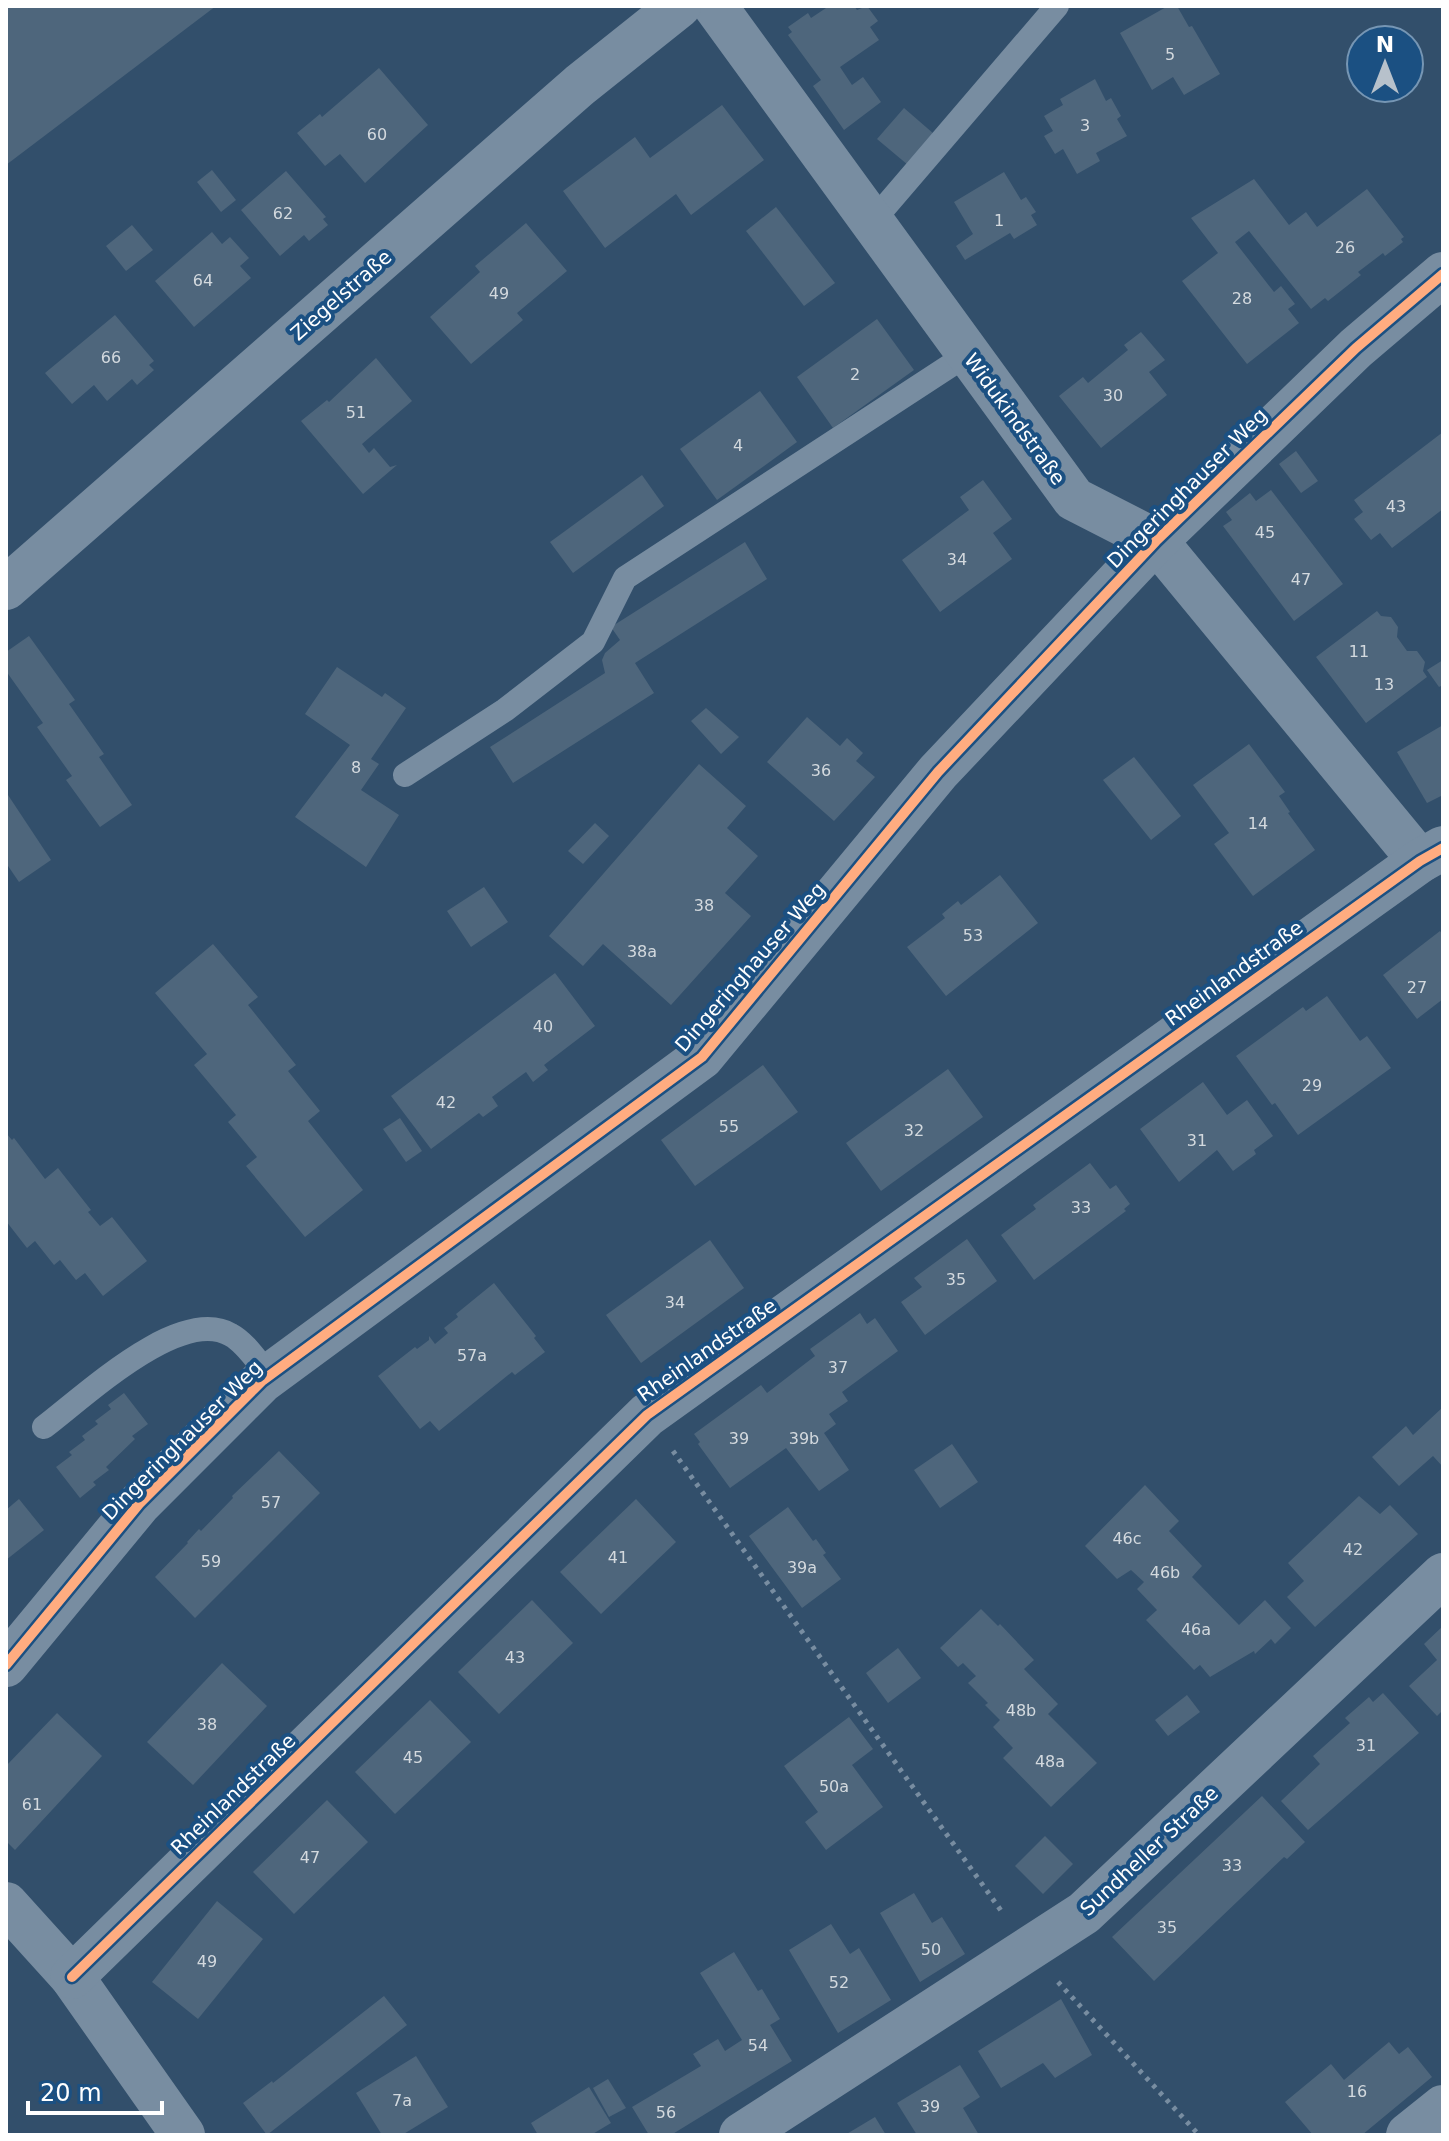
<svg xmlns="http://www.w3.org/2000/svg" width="1449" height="2141" viewBox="0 0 1449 2141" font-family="'DejaVu Sans',sans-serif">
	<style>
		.building { fill: #4e667c }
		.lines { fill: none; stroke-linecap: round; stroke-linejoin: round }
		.path { stroke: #788da1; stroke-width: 5; stroke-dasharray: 4 6; stroke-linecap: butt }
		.service { stroke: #788da1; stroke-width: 24 }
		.minor { stroke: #788da1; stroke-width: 44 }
		.cycleway-casing { stroke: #1b5082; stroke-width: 15 }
		.cycleway { stroke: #ffac80; stroke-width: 10 }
		.labels { text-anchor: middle; stroke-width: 8; stroke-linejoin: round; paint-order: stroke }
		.number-label { font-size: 16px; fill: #d3d9de }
		.street-label { font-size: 20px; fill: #fff; stroke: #1b5082 }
	</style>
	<rect width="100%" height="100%" fill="#324f6b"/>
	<g class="building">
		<polygon points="6,6 216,6 6,165"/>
		<polygon points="829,6 854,6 857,10 867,6 878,21 870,27 879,40 840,67 852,85 863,77 881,102 844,130 813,86 821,80 788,35 792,32 788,27 808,13 811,18"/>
		<polygon points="1168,6 1177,6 1189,27 1192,26 1220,74 1184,95 1173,77 1152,90 1120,33"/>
		<polygon points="379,68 428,125 365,183 340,154 325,166 297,133 320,114 322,117"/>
		<polygon points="1095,79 1106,101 1111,98 1121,116 1117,119 1127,136 1096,153 1100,161 1077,174 1063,149 1055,154 1044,136 1053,131 1044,116 1063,105 1060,99"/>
		<polygon points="722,105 764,160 691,215 676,194 605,248 563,191 635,137 650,158"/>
		<polygon points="904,108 934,134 908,165 877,139"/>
		<polygon points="212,170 236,200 221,212 197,182"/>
		<polygon points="286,171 326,217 323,219 328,225 309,241 304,235 280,256 241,210"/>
		<polygon points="1004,172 1021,200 1026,197 1036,212 1031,215 1037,225 1014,239 1010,233 965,260 956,246 973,234 954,202"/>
		<polygon points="1254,179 1289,225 1306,212 1317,227 1367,189 1404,237 1401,239 1403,242 1385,256 1383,253 1358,272 1361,275 1328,301 1325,298 1311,309 1249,231 1235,242 1274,292 1281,286 1295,304 1288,309 1299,323 1247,364 1182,281 1218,253 1191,218"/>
		<polygon points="776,207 835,283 804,306 746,231"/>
		<polygon points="526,223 567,271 517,313 523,320 471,364 430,317 480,272 475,266"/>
		<polygon points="132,225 153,250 126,271 106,246"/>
		<polygon points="212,232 222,244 230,237 249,258 240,266 251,278 194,327 155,281"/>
		<polygon points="115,315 154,361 149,365 154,370 137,385 132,379 107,401 94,385 72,404 45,373"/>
		<polygon points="877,319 914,370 833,428 797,377"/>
		<polygon points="1141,332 1165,360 1149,372 1167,395 1101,448 1059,396 1083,377 1088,383 1128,350 1124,345"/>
		<polygon points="376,358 412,401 362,444 369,453 374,448 390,467 397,465 363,494 301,421 327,400 329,402"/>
		<polygon points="760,391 797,442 717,500 680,449"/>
		<polygon points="1443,432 1443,509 1392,548 1380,533 1371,540 1354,519 1363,512 1354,500"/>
		<polygon points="1296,451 1318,481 1301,493 1279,464"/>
		<polygon points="642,475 664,506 573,573 550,542"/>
		<polygon points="983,480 1012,519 993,533 1012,559 940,612 902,560 969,510 960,497"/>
		<polygon points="1271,490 1343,584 1294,621 1223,526 1232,520 1226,512 1250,493 1256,501"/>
		<polygon points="745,542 767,579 635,663 654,693 513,783 490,747 605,673 602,660 605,653 620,640 611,627"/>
		<polygon points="1377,611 1381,616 1391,617 1398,627 1397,637 1407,651 1417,651 1425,662 1423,671 1427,677 1366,723 1316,657"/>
		<polygon points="29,636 75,700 69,704 104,754 99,757 132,805 100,827 66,780 72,776 37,727 43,723 6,671 6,652"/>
		<polygon points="1443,660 1443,685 1439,687 1427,670"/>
		<polygon points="337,667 382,697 385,693 406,708 371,759 379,764 361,790 399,815 366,867 295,817 350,745 305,714"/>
		<polygon points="706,708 739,737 721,754 691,721"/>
		<polygon points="807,717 840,746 847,738 863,753 856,761 875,777 834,821 767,762"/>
		<polygon points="1443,725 1443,795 1427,803 1397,752"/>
		<polygon points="1249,744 1285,792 1279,796 1290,812 1288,813 1315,850 1253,896 1214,844 1229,833 1193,785"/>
		<polygon points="1134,757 1181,816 1151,840 1103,780"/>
		<polygon points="699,764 746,806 727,828 758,856 725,893 751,916 671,1005 603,944 583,966 549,936"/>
		<polygon points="6,792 51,860 19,882 6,863"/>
		<polygon points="595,823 609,836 583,864 568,851"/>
		<polygon points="1000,875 1038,923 946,996 907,947 945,918 942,914 958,901 961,905"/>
		<polygon points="484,887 508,922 471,947 447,911"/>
		<polygon points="1440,931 1443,935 1443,999 1417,1019 1383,975"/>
		<polygon points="213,944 258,997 248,1005 296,1065 288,1071 320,1111 308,1121 363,1190 305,1237 246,1166 257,1157 228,1122 236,1115 194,1065 207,1054 155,993"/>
		<polygon points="555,973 595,1026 544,1065 548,1070 533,1082 526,1072 492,1097 498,1106 483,1117 479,1113 431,1149 391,1096"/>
		<polygon points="1327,996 1360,1041 1367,1036 1391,1068 1298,1135 1275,1103 1272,1105 1236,1056 1303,1007 1306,1011"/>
		<polygon points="763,1065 798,1112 695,1186 661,1140"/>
		<polygon points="948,1069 983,1117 881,1191 846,1143"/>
		<polygon points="1203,1082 1227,1115 1247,1100 1273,1136 1254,1150 1256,1154 1233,1171 1217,1150 1179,1182 1140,1129"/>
		<polygon points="400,1118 422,1151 406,1162 383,1129"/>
		<polygon points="6,1133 12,1140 14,1138 45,1179 58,1168 91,1210 88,1212 100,1226 112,1217 147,1261 103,1296 85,1273 76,1280 60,1260 54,1265 35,1241 27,1248 6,1221"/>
		<polygon points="1090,1163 1110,1189 1116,1185 1130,1204 1124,1209 1126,1211 1034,1280 1001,1235 1036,1209 1033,1205"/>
		<polygon points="967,1239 997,1281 925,1335 901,1302 922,1287 914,1278"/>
		<polygon points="710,1240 744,1288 641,1363 606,1315"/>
		<polygon points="494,1283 536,1336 534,1338 545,1352 515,1375 512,1372 439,1431 430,1421 420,1429 378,1376 415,1347 417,1349 429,1340 429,1336 435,1344 448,1333 444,1328 458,1317 456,1314"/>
		<polygon points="860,1313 867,1324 875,1318 898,1351 842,1392 848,1401 829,1414 836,1424 824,1433 849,1470 819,1491 786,1448 730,1488 698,1444 700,1442 694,1434 761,1385 767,1393 815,1356 810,1349"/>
		<polygon points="124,1393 148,1424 132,1436 135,1439 106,1467 109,1470 93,1482 96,1485 80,1498 56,1467 72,1455 69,1452 85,1440 82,1436 98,1424 95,1421 111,1409 108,1405"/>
		<polygon points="1443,1407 1443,1467 1433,1456 1399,1486 1372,1457 1406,1426 1413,1435"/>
		<polygon points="952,1444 978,1482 940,1508 914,1470"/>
		<polygon points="279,1451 320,1493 195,1618 155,1577 188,1543 187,1542 199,1529 201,1531 233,1498 232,1496"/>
		<polygon points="1145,1485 1179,1521 1169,1531 1202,1566 1192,1577 1239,1625 1265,1600 1291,1628 1275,1644 1271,1639 1255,1654 1254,1651 1210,1677 1200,1665 1194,1670 1146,1620 1157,1610 1137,1589 1144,1582 1131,1570 1117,1579 1085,1546"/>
		<polygon points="1359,1496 1380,1514 1390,1505 1418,1534 1315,1627 1287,1597 1304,1581 1288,1563"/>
		<polygon points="19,1499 44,1530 6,1560 6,1510"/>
		<polygon points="636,1499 676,1542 601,1614 560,1572"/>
		<polygon points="788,1507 813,1541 816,1539 826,1553 823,1555 841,1579 802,1608 749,1536"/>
		<polygon points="532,1600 573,1643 499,1714 458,1672"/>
		<polygon points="981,1609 998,1626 1000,1624 1034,1660 1024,1669 1058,1704 1048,1714 1097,1763 1051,1807 1003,1758 1013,1748 993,1727 1000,1720 985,1705 988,1703 968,1683 976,1676 963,1663 958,1667 940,1648"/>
		<polygon points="1443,1626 1443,1710 1437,1716 1409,1686 1437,1660 1424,1644"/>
		<polygon points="898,1648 921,1678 888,1703 866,1673"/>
		<polygon points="222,1663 267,1706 193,1785 147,1742"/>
		<polygon points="1383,1693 1419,1733 1308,1830 1281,1801 1320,1764 1313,1756 1350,1723 1345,1718 1369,1697 1373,1702"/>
		<polygon points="1187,1695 1200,1712 1168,1736 1155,1720"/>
		<polygon points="430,1700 471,1742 395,1814 355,1772"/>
		<polygon points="57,1713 102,1756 15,1850 6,1841 6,1766"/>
		<polygon points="849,1717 873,1749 852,1765 883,1807 826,1850 805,1822 818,1812 784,1766"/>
		<polygon points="1262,1796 1305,1842 1287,1859 1284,1857 1154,1981 1112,1937"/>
		<polygon points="327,1800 368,1842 294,1914 253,1872"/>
		<polygon points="1045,1836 1073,1864 1043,1894 1015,1866"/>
		<polygon points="914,1893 932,1923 942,1917 965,1954 920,1982 880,1913"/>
		<polygon points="217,1901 263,1939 198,2019 152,1982"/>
		<polygon points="831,1924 850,1954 859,1948 891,2000 838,2033 789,1950"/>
		<polygon points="734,1952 758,1991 762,1989 780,2019 770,2025 792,2061 671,2135 649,2135 632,2107 701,2066 693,2054 718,2039 725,2051 742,2040 700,1973"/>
		<polygon points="384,1996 407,2025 267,2135 243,2103 272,2081 273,2083"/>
		<polygon points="1061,1999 1092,2055 1055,2078 1043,2063 1001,2088 978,2051"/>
		<polygon points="1389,2042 1399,2054 1408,2047 1432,2077 1362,2135 1313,2135 1285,2102 1331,2064 1344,2080"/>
		<polygon points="416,2056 448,2107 402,2135 382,2135 356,2093"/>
		<polygon points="960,2065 980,2097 963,2108 979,2135 917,2135 897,2103"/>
		<polygon points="608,2079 626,2108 609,2117 593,2088"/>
		<polygon points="589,2087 611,2123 591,2135 538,2135 531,2123"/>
		<polygon points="875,2117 886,2135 845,2135"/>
	</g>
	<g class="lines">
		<g class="path">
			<polyline points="673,1451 1002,1912"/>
			<polyline points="1058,1982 1199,2135"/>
		</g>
		<g class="service">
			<polyline points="872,222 1057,6"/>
			<polyline points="405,775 505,710 593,642 625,578 968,354"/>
			<path d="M44,1427c40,-30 136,-122 187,-92 15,8 27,28 38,40"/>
		</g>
		<g class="minor">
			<polyline points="715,6 1074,499 1156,541 1420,861"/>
			<polyline points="6,588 580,85 679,6"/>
			<polyline points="6,1665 139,1504 262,1381 702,1057 938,772 1156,541 1356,348 1443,274"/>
			<polyline points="6,1904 72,1977 183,2135"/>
			<polyline points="72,1977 647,1415 1420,861 1443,848"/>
			<polyline points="741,2135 1084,1913 1443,1575"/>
			<polyline points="1408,2135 1443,2107"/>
		</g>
		<defs>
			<g id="cycleway">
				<polyline points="6,1665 139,1504 262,1381 702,1057 938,772 1156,541 1356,348 1443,274"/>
				<polyline points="72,1977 647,1415 1420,861 1443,848"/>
			</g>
		</defs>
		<use href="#cycleway" class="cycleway-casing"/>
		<use href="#cycleway" class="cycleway"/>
	</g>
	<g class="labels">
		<g class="number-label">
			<text x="1170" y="60">5</text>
			<text x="1085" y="131">3</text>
			<text x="377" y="140">60</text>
			<text x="283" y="219">62</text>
			<text x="999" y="226">1</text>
			<text x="1345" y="253">26</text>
			<text x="203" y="286">64</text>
			<text x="499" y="299">49</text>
			<text x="1242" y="304">28</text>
			<text x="111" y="363">66</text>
			<text x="855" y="380">2</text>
			<text x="1113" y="401">30</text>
			<text x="356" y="418">51</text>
			<text x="738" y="451">4</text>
			<text x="1396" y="512">43</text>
			<text x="1265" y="538">45</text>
			<text x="957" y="565">34</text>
			<text x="1301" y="585">47</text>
			<text x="1359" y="657">11</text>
			<text x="1384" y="690">13</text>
			<text x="356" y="773">8</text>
			<text x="821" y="776">36</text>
			<text x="1258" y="829">14</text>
			<text x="704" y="911">38</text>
			<text x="973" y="941">53</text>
			<text x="642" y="957">38a</text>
			<text x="1417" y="993">27</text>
			<text x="543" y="1032">40</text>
			<text x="1312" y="1091">29</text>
			<text x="446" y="1108">42</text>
			<text x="729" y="1132">55</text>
			<text x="914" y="1136">32</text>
			<text x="1197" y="1146">31</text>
			<text x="1081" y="1213">33</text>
			<text x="956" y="1285">35</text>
			<text x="675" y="1308">34</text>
			<text x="472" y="1361">57a</text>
			<text x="838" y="1373">37</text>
			<text x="739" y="1444">39</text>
			<text x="804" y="1444">39b</text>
			<text x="271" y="1508">57</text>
			<text x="1127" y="1544">46c</text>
			<text x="1353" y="1555">42</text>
			<text x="618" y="1563">41</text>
			<text x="211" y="1567">59</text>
			<text x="802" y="1573">39a</text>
			<text x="1165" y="1578">46b</text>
			<text x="1196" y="1635">46a</text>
			<text x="515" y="1663">43</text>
			<text x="1021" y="1716">48b</text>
			<text x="207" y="1730">38</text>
			<text x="1366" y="1751">31</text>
			<text x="413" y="1763">45</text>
			<text x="1050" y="1767">48a</text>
			<text x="834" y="1792">50a</text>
			<text x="32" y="1810">61</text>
			<text x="310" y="1863">47</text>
			<text x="1232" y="1871">33</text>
			<text x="1167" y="1933">35</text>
			<text x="931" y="1955">50</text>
			<text x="207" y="1967">49</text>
			<text x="839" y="1988">52</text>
			<text x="758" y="2051">54</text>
			<text x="1357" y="2097">16</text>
			<text x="402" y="2106">7a</text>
			<text x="930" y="2112">39</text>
			<text x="666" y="2118">56</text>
		</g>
		<g class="street-label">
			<text transform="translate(341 295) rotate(-41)" y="7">Ziegelstraße</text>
			<text transform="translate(1015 419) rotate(54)" y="7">Widukindstraße</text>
			<text transform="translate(1187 488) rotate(-45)" y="7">Dingeringhauser Weg</text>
			<text transform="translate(750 967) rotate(-49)" y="7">Dingeringhauser Weg</text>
			<text transform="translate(1234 973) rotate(-36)" y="7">Rheinlandstraße</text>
			<text transform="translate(707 1350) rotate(-35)" y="7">Rheinlandstraße</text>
			<text transform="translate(182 1440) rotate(-45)" y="7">Dingeringhauser Weg</text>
			<text transform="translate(233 1794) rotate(-44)" y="7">Rheinlandstraße</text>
			<text transform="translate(1149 1851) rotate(-43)" y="7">Sundheller Straße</text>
		</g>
	</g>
	<rect width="1449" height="2141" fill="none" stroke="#ffffff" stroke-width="16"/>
	<g transform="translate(1385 64)"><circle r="38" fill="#1b5082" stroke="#7696b4" stroke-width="2"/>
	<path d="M0-6L14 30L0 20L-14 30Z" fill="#b7c1cb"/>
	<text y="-12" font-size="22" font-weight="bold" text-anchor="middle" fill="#ffffff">N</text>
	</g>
	<path d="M28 2101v12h134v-12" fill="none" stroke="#ffffff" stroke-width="4"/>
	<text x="40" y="2101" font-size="24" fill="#ffffff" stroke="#1b5082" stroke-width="6" paint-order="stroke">20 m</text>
</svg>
